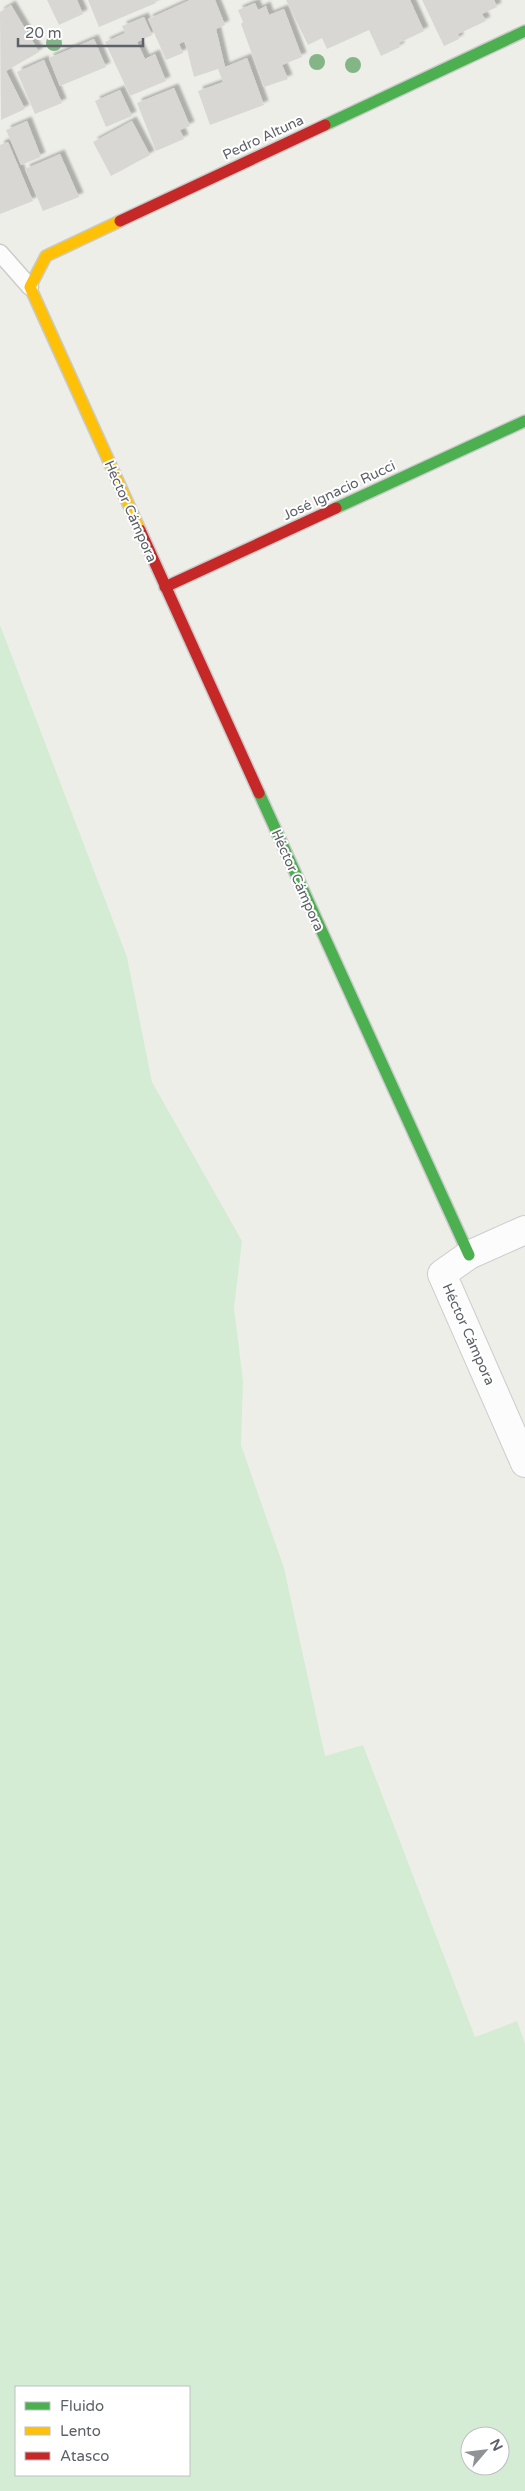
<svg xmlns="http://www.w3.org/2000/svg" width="525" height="2491" viewBox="0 0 525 2491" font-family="'Varela Round',sans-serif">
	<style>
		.green { fill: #d5ecd4; fill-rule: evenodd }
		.building { fill: #d8d7d4; filter: url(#shadow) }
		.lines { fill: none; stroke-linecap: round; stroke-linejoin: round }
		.lane-casing { stroke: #cbcccb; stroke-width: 19 }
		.street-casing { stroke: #cbcccb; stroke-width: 30 }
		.fast-casing { stroke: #c9cbca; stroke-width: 14 }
		.slow-casing { stroke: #c9cbca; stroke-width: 14 }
		.jam-casing { stroke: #c9cbca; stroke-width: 14 }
		.lane { stroke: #fcfcfc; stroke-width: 16 }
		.street { stroke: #fcfcfc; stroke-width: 28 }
		.fast { stroke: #4caf50; stroke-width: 11 }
		.slow { stroke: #ffc107; stroke-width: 11 }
		.jam { stroke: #c62828; stroke-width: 11 }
		.tree { fill: #84b586 }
		.labels { text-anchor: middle; stroke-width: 4; stroke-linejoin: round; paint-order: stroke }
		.street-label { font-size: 14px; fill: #5d6268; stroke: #fff }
	</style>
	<defs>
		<filter id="shadow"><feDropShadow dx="4.5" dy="-4.5" stdDeviation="1" flood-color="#0004"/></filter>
	</defs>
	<rect width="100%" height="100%" fill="#eeeee9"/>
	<path class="green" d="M0,625l127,332 25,125 90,159 -8,67 9,73 -2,64 43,123 41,188 38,-11 112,292 42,-16 8,23v447h-525zM16,2387h173v88h-173zM470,2436h30v30h-30z"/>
	<g class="building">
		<polygon points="47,0 77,0 83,14 59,25"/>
		<polygon points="88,0 155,0 156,3 99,27"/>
		<polygon points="190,0 215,0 225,25 216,29 225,67 247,58 264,105 210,125 198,91 223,82 218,69 194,77 185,41 179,44 183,53 166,60 148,19"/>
		<polygon points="286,0 410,0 424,31 399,43 400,47 381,56 369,30 327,49 322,38 308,45"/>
		<polygon points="422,0 494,0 497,7 482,14 486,21 458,34 459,39 444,46"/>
		<polygon points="255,3 258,10 266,6 269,15 284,9 302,57 282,65 288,79 264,87 241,24 243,22 238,10"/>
		<polygon points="11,5 39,52 6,71 25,109 1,120 0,12"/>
		<polygon points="144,17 152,35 137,42 145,59 155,54 166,81 130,96 105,42 125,33 122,26"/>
		<polygon points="94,39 106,67 60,86 49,58"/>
		<polygon points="44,60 62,103 35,114 17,72"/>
		<polygon points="174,88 190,126 180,130 184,139 156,151 137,103"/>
		<polygon points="120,90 132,116 106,127 95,101"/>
		<polygon points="27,121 41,157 21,165 6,130"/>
		<polygon points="132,121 150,155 111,176 93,142"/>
		<polygon points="8,142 33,201 0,214 0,145"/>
		<polygon points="60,154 79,197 43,211 25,169"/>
	</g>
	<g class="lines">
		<defs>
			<polyline id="lane" points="0,253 30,287"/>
			<polyline id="street" points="525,1230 469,1255 442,1274 525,1463"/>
			<g id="fast">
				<polyline points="325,125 525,31"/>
				<polyline points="336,508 525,421"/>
				<polyline points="259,793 469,1255"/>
			</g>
			<polyline id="slow" points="120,221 46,256 30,287 140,530"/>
			<g id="jam">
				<polyline points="120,221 325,125"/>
				<polyline points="140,530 259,793"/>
				<polyline points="165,587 336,508"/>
			</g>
		</defs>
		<use href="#lane" class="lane-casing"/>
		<use href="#street" class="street-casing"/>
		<use href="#fast" class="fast-casing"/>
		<use href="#slow" class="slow-casing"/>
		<use href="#jam" class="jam-casing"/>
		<use href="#lane" class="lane"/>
		<use href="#street" class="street"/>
		<use href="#fast" class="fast"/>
		<use href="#slow" class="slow"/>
		<use href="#jam" class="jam"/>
	</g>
	<g class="tree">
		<circle cx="54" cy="43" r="8"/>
		<circle cx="317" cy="62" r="8"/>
		<circle cx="353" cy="65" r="8"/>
	</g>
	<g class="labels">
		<g class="street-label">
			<text transform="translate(263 137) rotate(-25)" y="5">Pedro Altuna</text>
			<text transform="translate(339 490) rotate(-25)" y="5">José Ignacio Rucci</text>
			<text transform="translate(131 511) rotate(66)" y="5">Héctor Cámpora</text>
			<text transform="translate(298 880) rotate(66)" y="5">Héctor Cámpora</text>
			<text transform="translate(469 1334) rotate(66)" y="5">Héctor Cámpora</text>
		</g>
	</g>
	<rect x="15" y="2386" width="175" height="90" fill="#ffffff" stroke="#bec0c3"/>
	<rect x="25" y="2402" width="25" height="8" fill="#4caf50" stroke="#bec0c3"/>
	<text x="60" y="2411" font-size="15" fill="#5d6268">Fluido</text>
	<rect x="25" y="2427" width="25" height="8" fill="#ffc107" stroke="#bec0c3"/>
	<text x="60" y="2436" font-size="15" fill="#5d6268">Lento</text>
	<rect x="25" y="2452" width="25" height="8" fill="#c62828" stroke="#bec0c3"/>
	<text x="60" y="2461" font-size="15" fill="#5d6268">Atasco</text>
	<g transform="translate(485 2451) rotate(62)"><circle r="24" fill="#ffffff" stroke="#bec0c3"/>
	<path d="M0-4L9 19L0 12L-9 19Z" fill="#909395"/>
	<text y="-8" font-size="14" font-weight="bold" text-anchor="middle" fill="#5d6268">N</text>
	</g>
	<path d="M18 38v8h125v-8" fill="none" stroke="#5d6268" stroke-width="2.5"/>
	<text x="25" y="38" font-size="15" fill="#5d6268" stroke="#ffffff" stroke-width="4" paint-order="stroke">20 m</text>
</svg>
